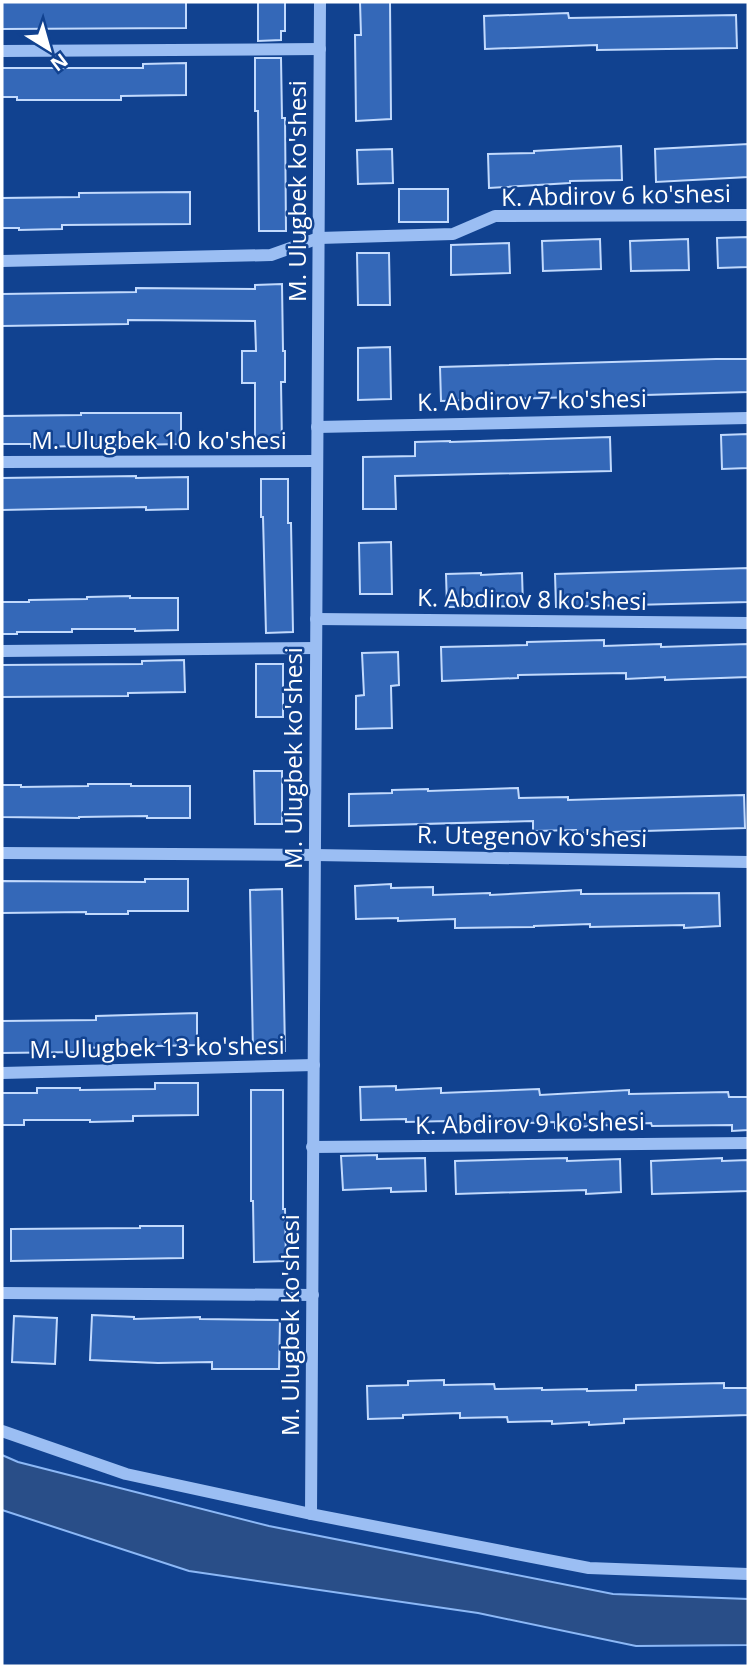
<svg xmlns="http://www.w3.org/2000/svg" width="750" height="1668" viewBox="0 0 750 1668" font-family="'Open Sans',sans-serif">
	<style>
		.water { fill: #294e88; stroke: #8cb8f6; stroke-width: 2 }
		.building { fill: #3468b8; stroke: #c2dafd; stroke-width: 2 }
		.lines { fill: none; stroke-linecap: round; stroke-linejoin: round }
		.minor { stroke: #9bbef3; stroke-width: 12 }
		.labels { text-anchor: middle; stroke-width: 5; stroke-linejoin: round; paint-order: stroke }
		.street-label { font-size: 24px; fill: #fff; stroke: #114290 }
	</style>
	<rect width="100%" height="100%" fill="#114290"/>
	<polygon class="water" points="2,1455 18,1462 269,1526 613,1594 748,1599 748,1645 636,1646 478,1613 189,1571 2,1510"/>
	<g class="building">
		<polygon points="2,2 186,2 186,28 2,29"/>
		<polygon points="258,2 285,2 285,31 281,31 281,40 258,41"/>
		<polygon points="360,2 390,2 391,119 356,121 355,35 361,35"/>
		<polygon points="568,13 569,18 736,15 737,48 597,50 597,45 485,49 484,16"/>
		<polygon points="255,58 281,58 282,118 285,118 286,231 259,231 258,111 255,111"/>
		<polygon points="186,63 186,95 121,96 121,100 17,100 17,97 2,97 2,68 143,68 143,64"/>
		<polygon points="748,144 748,177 656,182 655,149"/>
		<polygon points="621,146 622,180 570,181 570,183 489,188 488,154 534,153 534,151"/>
		<polygon points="392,149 393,183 358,184 357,150"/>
		<rect x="399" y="189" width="49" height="33"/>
		<polygon points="190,192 190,224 62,225 62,229 19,230 19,228 2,228 2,198 79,197 79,193"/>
		<polygon points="748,237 748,267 718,268 717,238"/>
		<polygon points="600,239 601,269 543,271 542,241"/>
		<polygon points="688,239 689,270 631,271 630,241"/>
		<polygon points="509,243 510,273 451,275 451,245"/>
		<polygon points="357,253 389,253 390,305 358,305"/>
		<polygon points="282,284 283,351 285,351 285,382 281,382 282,444 255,445 255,383 242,383 242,351 256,351 255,321 128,320 128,324 2,326 2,294 136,292 136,288 255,289 255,285"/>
		<polygon points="390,347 391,399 358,400 358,348"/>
		<polygon points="716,359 748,359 748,392 441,401 440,367"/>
		<polygon points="81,413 181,413 181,444 31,447 31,444 2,444 2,416 81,415"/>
		<polygon points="748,434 748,468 722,469 721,435"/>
		<polygon points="610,437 611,471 395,476 396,509 363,509 363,457 415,456 415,442 450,441 450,442"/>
		<polygon points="136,476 136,478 188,477 188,509 146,510 146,507 2,510 2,478"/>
		<polygon points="261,479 288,479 288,523 291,523 293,632 266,633 263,517 261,517"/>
		<polygon points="391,542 392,594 360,594 359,543"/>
		<polygon points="748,568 748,602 556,607 555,574"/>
		<polygon points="481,573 481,575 522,573 523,606 447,607 446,574"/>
		<polygon points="130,596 130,598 178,598 178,630 135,631 135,629 72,629 72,632 17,632 17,634 2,634 2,602 29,602 29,600 87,599 87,597"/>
		<polygon points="604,640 604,646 661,644 661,647 748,644 748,677 665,680 665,677 626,679 626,673 518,675 518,678 442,681 441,647 527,645 527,642"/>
		<polygon points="398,652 399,685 391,686 392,728 356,729 356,696 364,695 362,653"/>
		<polygon points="184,660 185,692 128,693 128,696 2,697 2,665 142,664 142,661"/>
		<rect x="256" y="664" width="27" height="53"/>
		<polygon points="254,771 282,771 282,824 255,824"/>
		<polygon points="88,784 131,784 131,786 190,786 190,818 147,818 147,816 79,817 79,818 2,817 2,785 21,785 21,787 88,786"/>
		<polygon points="518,788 519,798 568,797 568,800 744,795 745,828 577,833 576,830 533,831 533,821 349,826 349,794 392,793 392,790 428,789 428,791"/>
		<polygon points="145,879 188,879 188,911 128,911 128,914 86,914 86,912 2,913 2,881 145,882"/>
		<polygon points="391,884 391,888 433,887 433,895 490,893 490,895 581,890 581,894 719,893 720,926 684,928 684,925 590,927 590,924 534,926 534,927 455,928 455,919 398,921 398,918 356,919 355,886"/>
		<polygon points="282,889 285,1051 253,1051 250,890"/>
		<polygon points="197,1013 197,1045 80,1048 80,1052 2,1053 2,1021 96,1020 96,1016"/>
		<polygon points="155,1083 198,1083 198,1115 133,1116 133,1121 90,1122 90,1120 24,1120 24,1125 2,1125 2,1093 37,1093 37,1088 80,1088 80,1090 155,1089"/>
		<polygon points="396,1086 396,1090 441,1088 441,1093 539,1089 540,1095 629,1090 629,1094 728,1092 729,1097 748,1097 748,1130 732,1131 732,1125 652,1126 651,1123 555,1128 555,1122 448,1126 448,1121 406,1122 406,1119 361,1120 360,1087"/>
		<polygon points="251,1090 283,1090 283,1209 285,1209 286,1261 254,1262 253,1201 251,1201"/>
		<polygon points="377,1155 377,1159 425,1158 426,1191 391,1192 391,1188 343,1190 341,1156"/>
		<polygon points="567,1158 567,1161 620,1159 621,1192 586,1194 586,1190 456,1194 455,1161"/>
		<polygon points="722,1158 722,1161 748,1160 748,1191 652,1194 651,1161"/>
		<polygon points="140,1226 183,1226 183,1258 11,1261 11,1229 140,1228"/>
		<polygon points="92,1315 134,1317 134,1319 200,1317 200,1319 280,1320 279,1369 212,1369 212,1362 158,1363 90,1360"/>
		<polygon points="14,1316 57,1318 55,1364 12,1362"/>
		<polygon points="444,1380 444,1385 494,1384 495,1389 542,1388 542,1390 587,1389 587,1391 636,1390 636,1385 724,1383 724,1388 748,1388 748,1415 624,1419 624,1423 589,1425 589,1422 552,1424 552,1421 508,1422 507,1417 460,1418 460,1413 403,1415 403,1418 368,1419 367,1386 408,1385 408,1381"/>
	</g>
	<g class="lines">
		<g class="minor">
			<polyline points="2,51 320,49"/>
			<polyline points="2,261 271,255 319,238 453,234 495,216 748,215"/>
			<polyline points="317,427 748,418"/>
			<polyline points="2,462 316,461"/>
			<polyline points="316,619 748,623"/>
			<polyline points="2,651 316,648"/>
			<polyline points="2,853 315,855 748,862"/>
			<polyline points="2,1073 314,1065"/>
			<polyline points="312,1147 748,1143"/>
			<polyline points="2,1293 313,1295"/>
			<polyline points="2,1431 126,1474 311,1514 589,1568 748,1574"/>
			<polyline points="311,1514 320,2"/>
		</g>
	</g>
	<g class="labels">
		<g class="street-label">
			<text transform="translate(298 191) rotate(-90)" y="8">M. Ulugbek ko'shesi</text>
			<text transform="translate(616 196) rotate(-1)" y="8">K. Abdirov 6 ko'shesi</text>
			<text transform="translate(532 401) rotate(-1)" y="8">K. Abdirov 7 ko'shesi</text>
			<text x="159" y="449">M. Ulugbek 10 ko'shesi</text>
			<text transform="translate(532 600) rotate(1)" y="8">K. Abdirov 8 ko'shesi</text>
			<text transform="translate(294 758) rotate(-90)" y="8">M. Ulugbek ko'shesi</text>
			<text transform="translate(532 837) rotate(1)" y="8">R. Utegenov ko'shesi</text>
			<text transform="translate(157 1048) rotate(-1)" y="8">M. Ulugbek 13 ko'shesi</text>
			<text transform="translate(530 1124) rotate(-1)" y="8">K. Abdirov 9 ko'shesi</text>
			<text transform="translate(291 1325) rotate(-90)" y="8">M. Ulugbek ko'shesi</text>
		</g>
	</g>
	<rect width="750" height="1668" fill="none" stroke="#ffffff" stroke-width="7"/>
	<g transform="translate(49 49) rotate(143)" stroke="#114290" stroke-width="5" paint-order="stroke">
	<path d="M0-5L12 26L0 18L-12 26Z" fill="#ffffff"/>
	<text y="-10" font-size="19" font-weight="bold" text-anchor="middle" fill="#ffffff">N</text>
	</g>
</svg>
